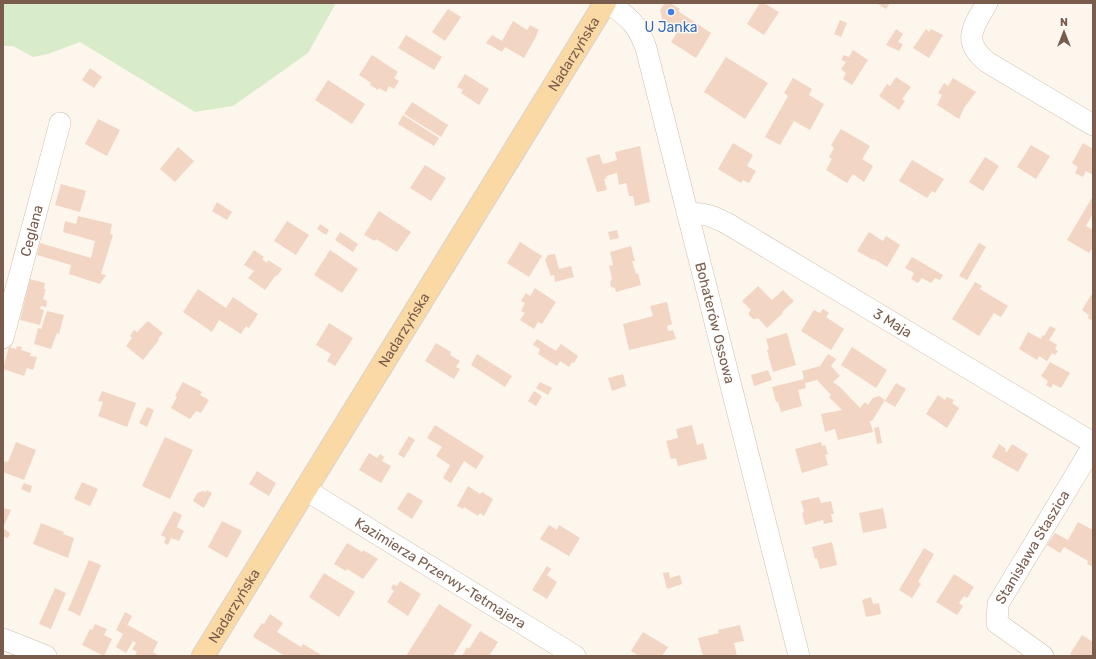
<svg xmlns="http://www.w3.org/2000/svg" width="1096" height="659" viewBox="0 0 1096 659" font-family="Rubik,sans-serif">
	<style>
		.green { fill: #d8ecc9 }
		.building { fill: #f3d5c3 }
		.lines { fill: none; stroke-linecap: round; stroke-linejoin: round }
		.minor-casing { stroke: #d1beb0; stroke-width: 22 }
		.major-casing { stroke: #dad1cd; stroke-width: 24 }
		.minor { stroke: #fff; stroke-width: 21 }
		.major { stroke: #fbd9a5; stroke-width: 22 }
		.shop-dot { fill: #3f7fe0; stroke: #fffaf3; stroke-width: 1.5 }
		.labels { text-anchor: middle; stroke-width: 3; stroke-linejoin: round; paint-order: stroke }
		.shop-label { font-size: 14px; fill: #366cbe; stroke: #fffaf3 }
		.street-label { font-size: 14px; fill: #7a5c4d; stroke: #fffaf3 }
	</style>
	<rect width="100%" height="100%" fill="#fdf6ec"/>
	<polygon class="green" points="3,3 336,3 308,53 233,106 195,112 80,42 48,54 33,57 13,46 3,46"/>
	<g class="building">
		<polygon points="665,3 670,3 680,9 678,11 711,33 696,58 671,42 676,34 664,27 660,10"/>
		<polygon points="760,3 764,3 779,12 764,35 747,24"/>
		<polygon points="876,3 890,3 886,9"/>
		<polygon points="448,9 461,17 445,41 432,32"/>
		<polygon points="840,20 847,23 841,37 834,34"/>
		<polygon points="513,21 527,30 530,25 539,30 536,35 537,35 524,58 505,47 502,52 486,43 492,35 502,41"/>
		<polygon points="896,29 903,34 898,42 903,44 899,51 886,45"/>
		<polygon points="926,29 929,32 931,29 943,35 929,58 913,48"/>
		<polygon points="406,35 442,57 434,70 398,48"/>
		<polygon points="853,50 868,60 852,85 843,79 846,73 841,69 846,62 841,60 844,55 849,57"/>
		<polygon points="372,55 398,72 394,78 399,81 394,89 389,86 386,92 379,88 378,90 370,85 371,83 359,75"/>
		<polygon points="726,57 768,83 745,119 704,92"/>
		<polygon points="90,68 102,77 94,88 82,80"/>
		<polygon points="465,74 489,89 479,105 461,93 463,90 457,87"/>
		<polygon points="896,77 911,87 902,99 905,101 899,110 879,96 887,84 890,86"/>
		<polygon points="793,78 812,89 809,95 824,104 810,130 794,121 780,145 765,137 788,96 784,93"/>
		<polygon points="953,78 976,92 964,108 959,119 937,105 942,95 938,93 944,83 948,86"/>
		<polygon points="328,80 365,104 352,124 315,100"/>
		<polygon points="412,102 448,125 441,137 404,114"/>
		<polygon points="403,115 439,138 434,146 398,124"/>
		<polygon points="98,119 120,130 107,156 85,144"/>
		<polygon points="841,129 870,146 862,159 873,166 864,182 853,174 847,183 826,170 832,159 829,157 834,148 831,145"/>
		<polygon points="733,143 753,155 747,166 756,171 749,183 743,180 741,183 718,169"/>
		<polygon points="1083,143 1093,149 1093,175 1086,171 1083,177 1075,173 1078,167 1072,163"/>
		<polygon points="1031,145 1050,156 1036,179 1017,167"/>
		<polygon points="640,146 650,202 635,206 633,196 629,196 626,183 619,185 617,173 606,176 607,178 604,179 607,190 597,192 586,158 599,154 603,164 617,160 615,152"/>
		<polygon points="178,147 194,161 175,182 160,169"/>
		<polygon points="985,157 999,166 983,191 969,182"/>
		<polygon points="912,160 944,179 935,193 932,191 927,198 899,181"/>
		<polygon points="425,165 446,178 431,201 410,188"/>
		<polygon points="61,184 86,191 80,212 55,205"/>
		<polygon points="1093,196 1093,213 1086,226 1093,230 1093,247 1089,253 1067,240"/>
		<polygon points="217,202 232,212 227,220 212,211"/>
		<polygon points="379,211 411,232 397,252 376,239 375,241 364,235"/>
		<polygon points="78,216 112,224 110,234 113,235 101,274 106,275 100,284 69,274 71,265 37,255 40,243 91,258 95,241 63,232 65,221 76,224"/>
		<polygon points="287,221 309,235 296,255 274,241"/>
		<polygon points="320,224 329,230 326,235 317,229"/>
		<polygon points="617,230 619,238 610,240 608,232"/>
		<polygon points="340,232 358,244 353,252 335,240"/>
		<polygon points="869,232 883,241 886,236 900,245 887,267 874,259 873,260 857,251"/>
		<polygon points="520,242 542,256 529,277 507,263"/>
		<polygon points="979,243 986,247 967,280 959,276"/>
		<polygon points="631,246 635,261 632,261 636,274 638,273 641,285 616,292 615,288 611,287 610,282 612,279 609,266 613,265 610,252"/>
		<polygon points="254,250 264,257 262,259 267,263 268,260 282,269 277,276 276,275 265,290 248,278 254,271 244,265"/>
		<polygon points="330,250 358,269 342,293 314,275"/>
		<polygon points="555,254 559,269 571,266 574,277 555,282 554,275 551,276 545,260 548,255"/>
		<polygon points="912,257 943,275 940,280 935,278 931,283 922,278 918,283 911,279 914,273 905,268"/>
		<polygon points="30,279 45,283 44,289 46,289 43,299 47,301 46,307 41,306 40,309 44,310 40,325 20,320"/>
		<polygon points="975,282 982,286 980,289 1008,306 1001,317 994,313 979,336 952,319"/>
		<polygon points="758,286 772,300 783,290 794,301 782,312 783,313 767,328 758,318 756,319 753,319 749,315 749,312 751,310 742,301"/>
		<polygon points="535,288 556,302 542,324 538,322 534,329 520,320 525,313 521,311 525,303 521,301 526,293 530,296"/>
		<polygon points="198,289 226,308 233,297 258,314 249,328 246,326 241,334 219,320 212,332 183,312"/>
		<polygon points="1093,292 1093,321 1088,318 1089,315 1082,310"/>
		<polygon points="667,302 672,324 667,326 668,331 673,330 676,339 629,350 623,324 653,316 650,306"/>
		<polygon points="823,309 829,313 826,317 844,329 831,350 801,331 814,310 820,313"/>
		<polygon points="47,311 64,315 59,334 57,333 51,349 34,344 38,328 41,329"/>
		<polygon points="148,321 163,333 158,339 159,340 143,360 126,346 132,338 130,336 134,330 137,332"/>
		<polygon points="329,323 353,338 335,366 327,361 331,354 316,345"/>
		<polygon points="1050,326 1056,329 1049,340 1057,345 1055,349 1058,351 1055,355 1052,353 1047,361 1039,356 1037,360 1019,349 1028,332 1041,339 1042,335 1044,336"/>
		<polygon points="787,333 796,365 773,372 767,350 769,349 766,339"/>
		<polygon points="537,339 556,351 561,344 578,356 574,363 572,362 569,367 560,361 557,366 538,354 540,349 533,345"/>
		<polygon points="436,343 451,352 450,355 460,361 456,367 460,369 454,379 425,361"/>
		<polygon points="17,346 22,347 21,350 31,353 30,356 37,357 33,370 27,368 24,376 3,369 9,347 16,349"/>
		<polygon points="852,347 887,370 876,388 841,365"/>
		<polygon points="477,354 512,376 505,387 471,365"/>
		<polygon points="828,354 836,359 831,366 840,376 833,382 840,387 860,408 865,402 868,405 873,398 879,396 885,400 872,421 870,421 873,432 838,440 835,429 825,432 821,414 842,410 829,397 831,395 817,380 805,383 806,388 798,390 802,406 781,412 778,402 776,402 772,387 804,379 802,371 820,366"/>
		<polygon points="1050,362 1070,373 1061,388 1053,384 1051,388 1046,385 1048,381 1041,376"/>
		<polygon points="768,370 772,380 754,386 751,375"/>
		<polygon points="623,374 626,386 612,391 608,378"/>
		<polygon points="183,382 202,392 200,395 209,400 201,413 196,411 190,419 171,408 177,397 175,396"/>
		<polygon points="540,382 552,388 548,395 536,388"/>
		<polygon points="896,383 906,389 895,407 885,401"/>
		<polygon points="102,391 136,403 127,427 98,416 103,402 98,401"/>
		<polygon points="534,391 542,396 536,406 528,401"/>
		<polygon points="938,395 945,400 947,397 954,400 952,403 959,408 947,428 926,414"/>
		<polygon points="147,407 154,410 147,427 139,423"/>
		<polygon points="435,425 484,456 476,469 464,461 451,483 443,478 450,465 436,456 442,447 427,438"/>
		<polygon points="692,425 697,445 703,443 707,459 678,466 676,458 671,459 666,441 678,438 676,429"/>
		<polygon points="879,427 882,443 877,444 874,428"/>
		<polygon points="409,436 415,440 404,458 398,454"/>
		<polygon points="165,437 193,450 170,499 142,486"/>
		<polygon points="16,442 36,450 24,480 3,472 3,465 5,461 8,462"/>
		<polygon points="821,442 822,446 825,445 828,454 825,455 828,465 802,473 795,449"/>
		<polygon points="999,444 1006,449 1005,451 1007,452 1012,444 1028,454 1018,472 992,457"/>
		<polygon points="369,453 377,458 380,454 384,457 382,461 391,466 381,483 359,470"/>
		<polygon points="257,471 276,483 269,496 249,484"/>
		<polygon points="82,482 98,489 90,506 74,499"/>
		<polygon points="24,483 32,486 30,493 21,489"/>
		<polygon points="468,486 480,494 482,492 493,499 484,516 480,513 478,516 464,507 463,509 457,506"/>
		<polygon points="207,490 212,493 204,508 193,501 197,493 203,491 206,492"/>
		<polygon points="408,492 423,501 412,519 397,509"/>
		<polygon points="819,497 821,503 831,501 834,514 831,514 833,522 824,524 823,520 805,525 802,513 804,512 801,501"/>
		<polygon points="3,508 11,510 3,528 10,533 8,538 4,537 3,540"/>
		<polygon points="883,508 887,528 863,533 859,513"/>
		<polygon points="174,511 182,515 177,527 184,531 179,541 171,538 168,545 164,543 166,538 161,535"/>
		<polygon points="222,521 242,531 227,558 208,547"/>
		<polygon points="1078,522 1093,530 1093,567 1087,564 1088,561 1064,547 1060,553 1047,545 1055,533 1068,540"/>
		<polygon points="41,523 64,532 63,534 74,538 68,558 33,544"/>
		<polygon points="549,525 557,530 559,525 580,538 569,556 540,539"/>
		<polygon points="832,542 837,565 820,569 817,558 815,559 812,547"/>
		<polygon points="347,543 362,552 363,550 378,559 363,579 347,569 346,571 334,564"/>
		<polygon points="924,548 934,554 918,582 921,584 912,598 899,590"/>
		<polygon points="89,560 101,565 80,616 68,610"/>
		<polygon points="547,566 551,569 547,575 557,582 547,599 532,590"/>
		<polygon points="669,572 670,578 680,575 682,584 667,589 663,573"/>
		<polygon points="324,573 355,592 339,617 309,597"/>
		<polygon points="954,574 974,587 967,598 964,596 959,603 963,606 957,615 936,602"/>
		<polygon points="400,581 421,594 408,616 387,602 394,591 391,589 393,584 397,586"/>
		<polygon points="55,588 66,593 51,629 39,624"/>
		<polygon points="871,597 873,604 879,603 881,614 866,617 862,600"/>
		<polygon points="439,604 472,625 453,656 406,656"/>
		<polygon points="125,612 132,616 126,628 128,625 158,642 153,652 159,656 135,656 137,652 132,649 136,643 133,641 126,653 116,647 123,634 116,630"/>
		<polygon points="270,614 283,623 277,632 301,647 303,644 323,656 285,656 255,638 253,636 262,623 264,624"/>
		<polygon points="95,624 107,629 104,635 112,639 104,656 82,645 90,629 92,630"/>
		<polygon points="740,625 744,641 734,643 737,656 703,656 698,638 719,633 718,630"/>
		<polygon points="480,631 498,642 489,656 462,656 467,647 469,649"/>
		<polygon points="643,632 668,647 662,656 639,656 631,651"/>
		<polygon points="1082,635 1093,642 1093,656 1073,656 1070,654"/>
	</g>
	<g class="lines">
		<defs>
			<g id="minor">
				<path id="s1" d="M609,3c20,15 28,20 37,45l153,608"/>
				<path d="M987,3c-14,24 -26,38 0,59l106,63"/>
				<path id="s2" d="M688,214c15,-2 27,3 40,10l365,219"/>
				<path id="s3" d="M3,338l57,-215"/>
				<path id="s4" d="M306,490l269,166"/>
				<polyline points="3,639 46,656"/>
				<path id="s5" d="M1043,656l-46,-33 1,-19 95,-158"/>
			</g>
			<g id="major">
				<path id="s6" d="M203,656l402,-653"/>
			</g>
		</defs>
		<use href="#minor" class="minor-casing"/>
		<use href="#major" class="major-casing"/>
		<use href="#minor" class="minor"/>
		<use href="#major" class="major"/>
	</g>
	<circle class="shop-dot" cx="671" cy="12" r="4"/>
	<g class="labels">
		<g class="shop-label">
			<text x="671" y="32">U Janka</text>
		</g>
		<g class="street-label">
			<text dy="5" stroke="none"><textPath href="#s6" startOffset="707">Nadarzyńska</textPath></text>
			<text dy="5" stroke="none"><textPath href="#s3" startOffset="111">Ceglana</textPath></text>
			<text dy="5" stroke="none"><textPath href="#s1" startOffset="343">Bohaterów Ossowa</textPath></text>
			<text dy="5" stroke="none"><textPath href="#s2" startOffset="234">3 Maja</textPath></text>
			<text dy="5" stroke="none"><textPath href="#s6" startOffset="383">Nadarzyńska</textPath></text>
			<text dy="5" stroke="none"><textPath href="#s5" startOffset="142">Stanisława Staszica</textPath></text>
			<text dy="5" stroke="none"><textPath href="#s4" startOffset="158">Kazimierza Przerwy-Tetmajera</textPath></text>
			<text dy="5" stroke="none"><textPath href="#s6" startOffset="59">Nadarzyńska</textPath></text>
		</g>
	</g>
	<rect width="1096" height="659" fill="none" stroke="#7a5c4d" stroke-width="8"/>
	<g transform="translate(1064 32)" stroke="#fffaf3" stroke-width="3" paint-order="stroke">
	<path d="M0-3L7 15L0 10L-7 15Z" fill="#7a5c4d"/>
	<text y="-6" font-size="11" font-weight="bold" text-anchor="middle" fill="#7a5c4d">N</text>
	</g>
</svg>
